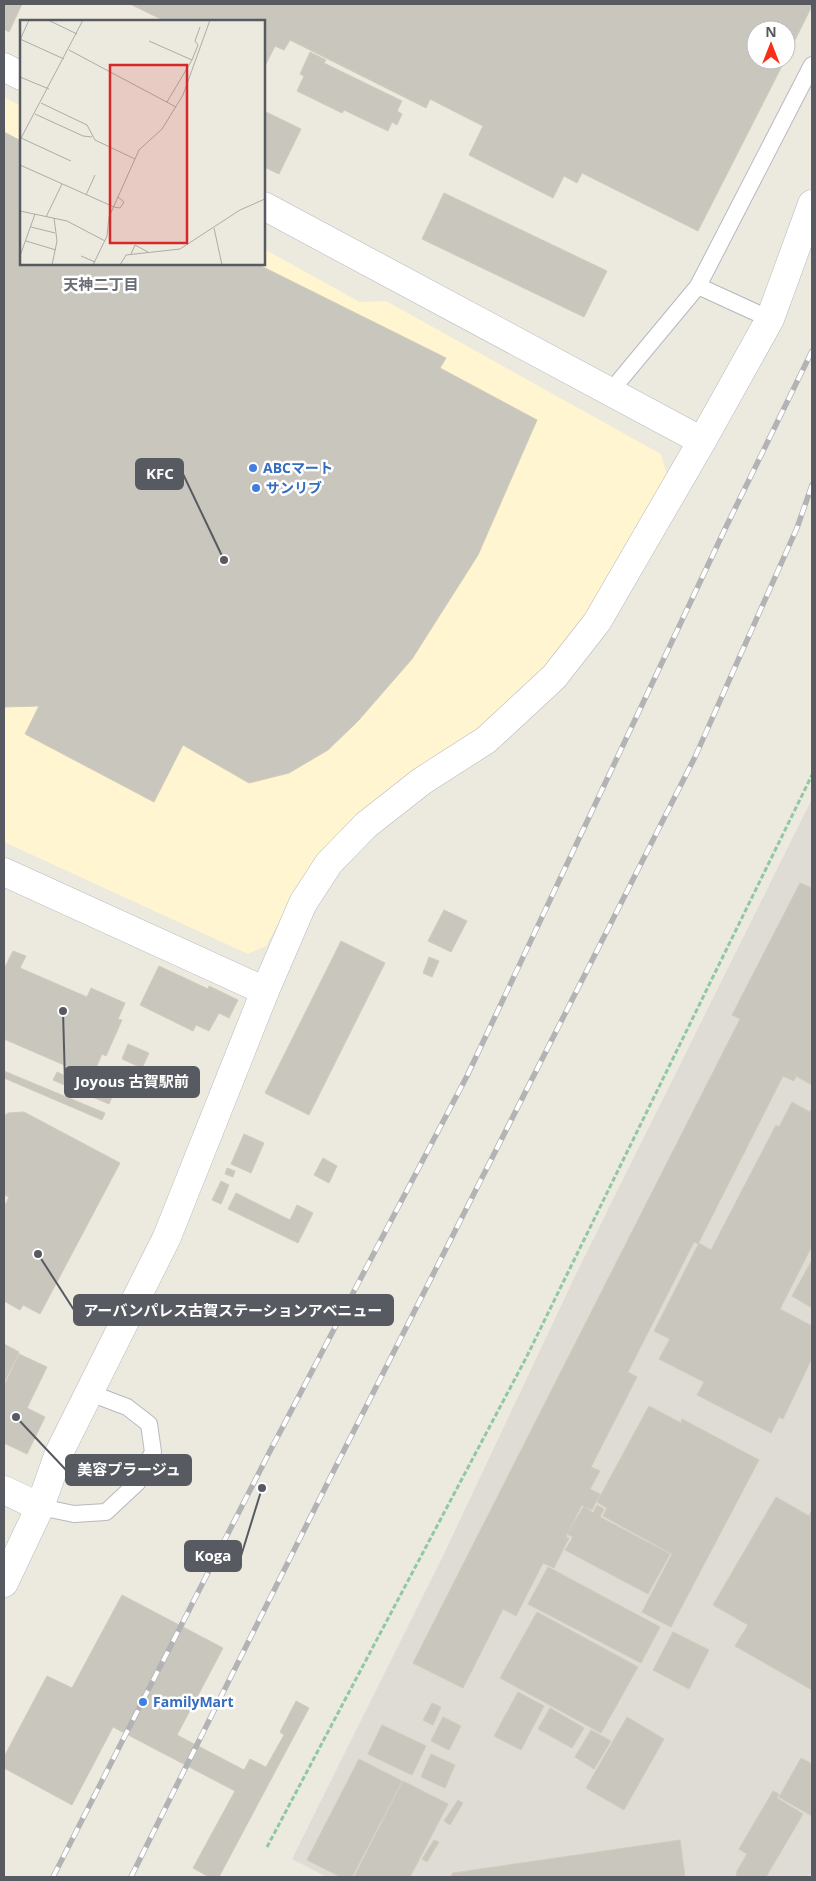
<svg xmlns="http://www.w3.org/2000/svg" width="816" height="1881" viewBox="0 0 816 1881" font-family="'Open Sans','Noto Sans JP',sans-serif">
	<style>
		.commercial { fill: #fff5d0 }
		.industrial { fill: #dfdcd6 }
		.building { fill: #c9c6bd; stroke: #d1cbbc }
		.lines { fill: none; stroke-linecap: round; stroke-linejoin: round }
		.service-casing { stroke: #b6b9bf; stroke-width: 18 }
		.minor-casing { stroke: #b6b9bf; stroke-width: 29 }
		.tertiary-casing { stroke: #b6b9bf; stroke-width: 29 }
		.secondary-casing { stroke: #b7bbc2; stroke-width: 29 }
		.path { stroke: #90c8a2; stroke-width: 3; stroke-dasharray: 5 2.5; stroke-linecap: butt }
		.service { stroke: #fff; stroke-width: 16 }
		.minor { stroke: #fff; stroke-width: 28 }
		.tertiary { stroke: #fff; stroke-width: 28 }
		.secondary { stroke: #fff; stroke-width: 28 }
		.rail-casing { stroke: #b2b3b4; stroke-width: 5.5 }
		.rail { stroke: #fff; stroke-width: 4; stroke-dasharray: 11; stroke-linecap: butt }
		.shop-dot { fill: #3f7fe0; stroke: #fff; stroke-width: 2 }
		.labels { text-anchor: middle; stroke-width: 5; stroke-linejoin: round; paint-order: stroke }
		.shop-label { font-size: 14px; font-weight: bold; fill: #366cbe; stroke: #fff; text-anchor: start }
		.neighbourhood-label { font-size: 15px; font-weight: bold; fill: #686d73; stroke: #fff }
		.inset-road { fill: none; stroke: #acaca8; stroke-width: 1 }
		.view { fill: #d62828; fill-opacity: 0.15; stroke: #d62828; stroke-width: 2.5 }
		.inset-edge { fill: none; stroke: #575b61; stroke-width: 2.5 }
		.leader { fill: none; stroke: #575b61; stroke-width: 2 }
		.callout-dot { fill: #575b61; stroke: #fff; stroke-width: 2 }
		.callout { fill: #575b61; stroke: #575b61; stroke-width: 2 }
		.callout-label { font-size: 15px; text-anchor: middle; font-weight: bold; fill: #fff }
	</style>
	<rect width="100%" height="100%" fill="#ece9de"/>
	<polygon class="commercial" points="4,97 21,106 21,264 264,264 264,249 360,302 386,301 661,454 667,476 584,618 538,677 491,721 377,799 332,844 293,896 266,946 248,954 4,842"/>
	<polygon class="industrial" points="812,799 812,1873 806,1877 327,1877 292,1859 442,1558 577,1272"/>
	<g class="building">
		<polygon points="4,4 22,4 9,32 4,29"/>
		<polygon points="130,4 812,4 812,6 786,58 786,30 756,30 756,60 785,60 698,231 582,173 577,183 564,176 553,198 469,155 483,126 430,99 426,108 290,40 284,50 275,46 264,68 264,21 165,21"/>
		<polygon points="310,52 326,60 324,63 402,101 397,111 402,114 397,125 392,122 388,131 344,110 342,113 297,91 304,76 300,74"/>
		<polygon points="264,111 301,129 279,174 264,167"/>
		<polygon points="4,132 21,141 21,264 257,264 446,358 440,368 537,420 478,555 412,659 358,721 328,750 289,773 249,783 183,745 154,802 25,734 39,706 4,707"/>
		<polygon points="444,193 607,271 584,317 422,239"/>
		<polygon points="800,883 812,888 812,1085 796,1076 794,1081 783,1076 698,1244 694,1242 628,1372 637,1377 591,1467 600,1471 590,1489 600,1494 592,1510 582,1505 567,1534 566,1537 569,1538 554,1568 543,1563 516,1616 503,1609 463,1688 413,1663 740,1019 732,1015"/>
		<polygon points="444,910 467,921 451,952 428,941"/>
		<polygon points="341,941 385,963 309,1115 265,1093"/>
		<polygon points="13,951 26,956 20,968 87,997 91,988 125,1003 118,1019 122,1020 106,1056 102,1054 92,1077 4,1039 4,967 5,967"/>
		<polygon points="429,957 439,961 432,977 423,973"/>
		<polygon points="159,966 208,989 209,986 238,1000 229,1018 219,1013 209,1031 196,1025 193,1031 140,1005"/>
		<polygon points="128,1044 149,1053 142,1068 122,1059"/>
		<polygon points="4,1071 105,1113 102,1120 4,1078"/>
		<polygon points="57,1072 112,1097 109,1104 53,1080"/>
		<polygon points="792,1102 810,1112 812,1107 812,1246 780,1309 812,1326 812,1358 783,1419 779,1417 771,1433 697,1395 704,1382 659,1359 670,1339 654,1331 699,1243 711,1250 776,1125 779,1127"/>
		<polygon points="24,1112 120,1163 40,1314 23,1305 20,1310 4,1301 4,1207 9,1197 4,1195 4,1116 8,1113"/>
		<polygon points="244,1134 264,1143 251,1173 231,1164"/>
		<polygon points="323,1158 337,1166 329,1183 314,1175"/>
		<polygon points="227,1168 235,1171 233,1177 225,1174"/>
		<polygon points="221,1181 229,1185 221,1204 212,1200"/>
		<polygon points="236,1193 290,1220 297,1205 313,1213 298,1243 228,1209"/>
		<polygon points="812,1260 812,1308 792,1296"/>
		<polygon points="4,1344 19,1352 4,1383"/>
		<polygon points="19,1354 47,1367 27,1408 45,1417 27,1454 4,1443 4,1386"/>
		<polygon points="649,1406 681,1423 682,1419 759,1460 671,1627 642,1612 672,1554 603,1516 607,1508 597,1502"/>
		<polygon points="776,1497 809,1516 812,1510 812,1690 735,1646 748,1625 713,1605"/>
		<polygon points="597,1505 604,1509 600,1517 670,1554 648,1594 565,1550 573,1537 567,1534 584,1506 593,1513"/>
		<polygon points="548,1567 660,1627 641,1663 528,1604"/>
		<polygon points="122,1595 223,1648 177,1735 244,1770 250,1759 266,1767 284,1735 280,1732 296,1701 309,1708 219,1877 209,1877 193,1868 235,1791 113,1727 72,1805 4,1768 4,1757 47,1676 72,1688"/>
		<polygon points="537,1612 638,1667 601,1733 500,1678"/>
		<polygon points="673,1632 709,1650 689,1689 653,1670"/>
		<polygon points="518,1692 544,1706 521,1750 494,1736"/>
		<polygon points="432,1703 441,1707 433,1725 423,1720"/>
		<polygon points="550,1708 584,1728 572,1748 538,1729"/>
		<polygon points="443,1717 461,1726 449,1750 431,1741"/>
		<polygon points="627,1717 664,1739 624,1810 586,1788"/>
		<polygon points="382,1725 426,1746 412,1775 368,1754"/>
		<polygon points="591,1730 611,1741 594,1769 575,1757"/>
		<polygon points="431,1754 455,1765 445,1788 421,1777"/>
		<polygon points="801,1758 812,1764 812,1816 779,1797"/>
		<polygon points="359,1759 402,1781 352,1877 341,1877 307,1860"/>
		<polygon points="403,1781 448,1804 410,1877 354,1877"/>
		<polygon points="773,1791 779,1794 777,1798 803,1814 766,1877 736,1877 737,1871 747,1854 739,1849"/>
		<polygon points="458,1800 463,1803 450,1825 444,1821"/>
		<polygon points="434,1840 439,1842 427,1862 422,1859"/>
		<polygon points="680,1840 685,1877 450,1877 453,1873"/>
	</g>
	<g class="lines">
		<defs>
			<g id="service">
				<polyline points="698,286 770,319"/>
				<polyline points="610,392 698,286 812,65"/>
				<polyline points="40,1507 74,1514 106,1512 137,1483 153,1452 149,1424 127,1407 90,1393"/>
			</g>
			<polyline id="minor" points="4,872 265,991"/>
			<g id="tertiary">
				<polyline points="4,67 21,76"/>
				<polyline points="264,206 702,441"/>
				<polyline points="4,1583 40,1507 59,1453 167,1237 265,991 303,903 329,863 366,825 422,781 486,740 554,677 597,622 702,441 770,319 812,204"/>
			</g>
			<polyline id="secondary" points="4,1490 40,1507"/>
		</defs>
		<use href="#service" class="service-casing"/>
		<use href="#minor" class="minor-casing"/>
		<use href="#tertiary" class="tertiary-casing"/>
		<use href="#secondary" class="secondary-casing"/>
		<polyline class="path" points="267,1847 526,1358 812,775"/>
		<use href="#service" class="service"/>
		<use href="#minor" class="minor"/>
		<use href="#tertiary" class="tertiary"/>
		<use href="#secondary" class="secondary"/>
		<defs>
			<g id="rail">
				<polyline points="53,1877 269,1453 467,1076 725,529 812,351"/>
				<polyline points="131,1877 330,1478 695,757 797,528 812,485"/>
			</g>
		</defs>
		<use href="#rail" class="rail-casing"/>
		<use href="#rail" class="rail"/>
	</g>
	<g class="shop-dot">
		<circle cx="253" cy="468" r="5"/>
		<circle cx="256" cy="488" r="5"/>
		<circle cx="143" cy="1702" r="5"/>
	</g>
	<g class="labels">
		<g class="shop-label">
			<text x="263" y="473">ABCマート</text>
			<text x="266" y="493">サンリブ</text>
			<text x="153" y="1707">FamilyMart</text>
		</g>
		<g class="neighbourhood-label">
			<text x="101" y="290">天神二丁目</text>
		</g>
	</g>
	<g transform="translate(20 20)">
		<rect width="245" height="245" fill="#ece9de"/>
		<path class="inset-road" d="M28,0l29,14M0,19l44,20M0,20l9,-20M129,21l43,19M49,30l107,57M0,57l29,12M147,82l25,-42 6,-15 -3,-4 5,-14M21,83l46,22 8,15 40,19M15,94l48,22 9,1M1,118l50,23M0,120l63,-120M0,145l94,42M66,175l9,-20M94,187l6,1 4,-6 -6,-5M0,191l47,10 38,20M26,197l16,-33M11,207l24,6M194,208l8,37M6,221l30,9M111,234l4,-9 13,7M0,236l15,-42M61,236l14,6M32,245l5,-24 -3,-23M73,245l14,-29 2,-19 30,-67 23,-21 21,-34 27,-75M100,245l6,-10 54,-6 60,-39 25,-11"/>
		<path class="view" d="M90,45h77v178h-77z"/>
		<rect width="245" height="245" class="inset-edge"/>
	</g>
	<path class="leader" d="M224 560L183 474M63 1011L65 1082M38 1254L74 1310M16 1417L66 1470M262 1488L241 1556"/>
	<g class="callout-dot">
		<circle cx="224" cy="560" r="5"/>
		<circle cx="63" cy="1011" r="5"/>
		<circle cx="38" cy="1254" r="5"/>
		<circle cx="16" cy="1417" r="5"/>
		<circle cx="262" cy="1488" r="5"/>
	</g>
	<g class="callout">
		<rect x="136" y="459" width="47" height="30" rx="5"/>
		<rect x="65" y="1067" width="134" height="30" rx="5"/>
		<rect x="74" y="1295" width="319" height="30" rx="5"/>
		<rect x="66" y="1455" width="125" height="30" rx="5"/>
		<rect x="185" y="1541" width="56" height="30" rx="5"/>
	</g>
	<g class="callout-label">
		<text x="160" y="479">KFC</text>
		<text x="132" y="1087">Joyous 古賀駅前</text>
		<text x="233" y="1316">アーバンパレス古賀ステーションアベニュー</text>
		<text x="129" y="1475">美容プラージュ</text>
		<text x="213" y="1561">Koga</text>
	</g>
	<rect width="816" height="1881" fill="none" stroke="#575b61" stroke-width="10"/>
	<g transform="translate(771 45)"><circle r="24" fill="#ffffff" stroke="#bcbdc0"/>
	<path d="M0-4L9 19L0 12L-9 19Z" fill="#f83018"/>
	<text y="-8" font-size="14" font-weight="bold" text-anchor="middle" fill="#575b61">N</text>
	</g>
</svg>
